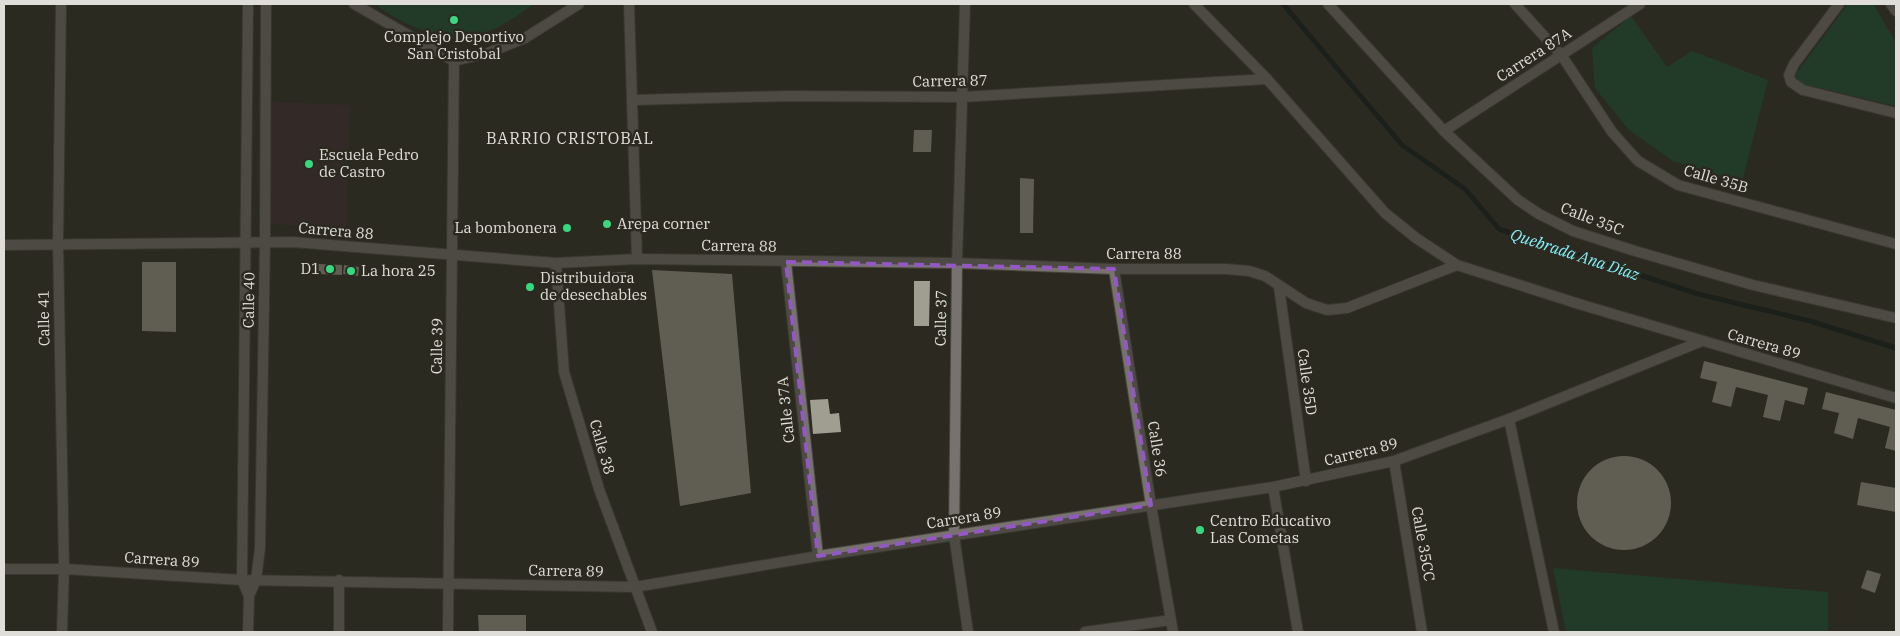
<svg xmlns="http://www.w3.org/2000/svg" width="1900" height="636" viewBox="0 0 1900 636" font-family="'IBM Plex Serif',serif">
	<style>
		.education { fill: #3d2b32 }
		.green { fill: #174e31 }
		.lines { fill: none; stroke-linecap: round; stroke-linejoin: round }
		.stream { stroke: #071516; stroke-width: 5 }
		.building { fill: #a09e91 }
		.minor-casing { stroke: #49473d; stroke-width: 12 }
		.tertiary-casing { stroke: #49473d; stroke-width: 12 }
		.minor { stroke: #77716f; stroke-width: 10 }
		.tertiary { stroke: #77716f; stroke-width: 10 }
		.marked { fill: none; stroke: #9458c5; stroke-width: 4; stroke-dasharray: 10 6; stroke-linejoin: round }
		.poi-dot { fill: #37d880; stroke: #2c2a20; stroke-width: 2 }
		.labels { text-anchor: middle; stroke-width: 5; stroke-linejoin: round; paint-order: stroke }
		.poi-label { font-size: 15px; fill: #e0ded8; stroke: #2c2a20; text-anchor: start }
		.street-label { font-size: 15px; fill: #e0ded8; stroke: #2c2a20 }
		.neighbourhood-label { font-size: 16px; letter-spacing: 1px; fill: #e0ded8; stroke: #2c2a20 }
		.water-label { font-size: 16px; font-style: italic; fill: #83f2fc; stroke: #2c2a20 }
	</style>
	<rect width="100%" height="100%" fill="#2c2a20"/>
	<polygon class="education" points="272,102 350,105 346,227 268,224"/>
	<g class="green">
		<path d="M375,4h159c-11,7 -23,17 -36,23 -40,21 -90,3 -123,-23z"/>
		<polygon points="1848,4 1873,4 1896,42 1896,106 1798,83 1796,74"/>
		<polygon points="1631,16 1667,67 1692,51 1768,80 1742,182 1673,161 1629,130 1595,88 1592,48"/>
		<polygon points="1553,568 1828,592 1828,632 1566,632"/>
	</g>
	<g class="lines">
		<polyline class="stream" points="1283,4 1402,145 1465,189 1499,229 1698,294 1810,321 1896,348"/>
	</g>
	<g class="building">
		<polygon points="914,130 932,130 931,152 913,152"/>
		<polygon points="1020,178 1034,179 1033,233 1020,233"/>
		<polygon points="142,262 176,262 176,332 142,331"/>
		<polygon points="318,264 342,265 342,275 318,274"/>
		<polygon points="344,265 359,267 358,276 343,274"/>
		<polygon points="652,270 732,274 751,493 680,506"/>
		<polygon points="626,272 626,282 609,284 605,273"/>
		<polygon points="914,281 930,281 929,326 914,326"/>
		<polygon points="1704,361 1808,388 1804,405 1785,400 1780,421 1763,417 1768,395 1736,387 1731,407 1712,402 1717,382 1700,378"/>
		<polygon points="1826,392 1896,410 1896,451 1885,448 1890,427 1858,418 1853,439 1834,433 1839,413 1822,409"/>
		<polygon points="828,399 830,414 839,413 841,432 813,434 810,400"/>
		<circle cx="1624" cy="503" r="47"/>
		<polygon points="1861,482 1896,488 1896,512 1857,505"/>
		<polygon points="1867,570 1881,574 1875,593 1861,588"/>
		<polygon points="478,615 526,615 526,632 479,632"/>
	</g>
	<g class="lines">
		<defs>
			<g id="minor">
				<polyline points="61,4 58,243 64,569 62,632"/>
				<polyline points="248,4 242,580 249,596"/>
				<polyline points="629,4 637,259"/>
				<polyline points="965,4 957,263 954,535 968,632"/>
				<polyline points="1515,4 1562,56 1612,132 1638,161 1678,185 1896,244"/>
				<polyline points="1839,4 1794,64 1789,75 1791,82 1803,90 1896,113"/>
				<polyline points="633,100 786,96 962,97 1267,79"/>
				<polyline points="1444,131 1640,4"/>
				<polyline points="4,245 293,242 556,263 637,259 957,263 1114,269 1226,269 1249,271 1265,276 1306,303 1327,310 1347,308 1457,265"/>
				<polyline points="786,262 818,556"/>
				<polyline points="556,263 564,372 599,489 652,632"/>
				<polyline points="1114,269 1151,505 1173,632"/>
				<polyline points="1279,287 1306,481"/>
				<polyline points="1509,419 1554,632"/>
				<polyline points="1394,461 1422,632"/>
				<polyline points="1273,487 1298,632"/>
				<polyline points="4,569 64,569 242,580 635,587 818,556 1273,487 1394,461 1509,419 1702,341"/>
				<polyline points="248,632 249,596 256,580 260,548 265,242 266,4"/>
				<polyline points="339,632 339,580"/>
				<polyline points="448,632 454,61"/>
				<polyline points="1085,632 1171,620"/>
			</g>
			<g id="tertiary">
				<polyline points="354,4 454,61 488,53 525,38 579,4"/>
				<polyline points="1194,4 1267,79 1385,213 1416,238 1457,265 1579,304 1896,398"/>
				<polyline points="1328,4 1444,131 1518,200 1539,214 1573,231 1635,251 1753,285 1896,318"/>
				<polyline points="1891,4 1896,11"/>
			</g>
		</defs>
		<use href="#minor" class="minor-casing"/>
		<use href="#tertiary" class="tertiary-casing"/>
		<use href="#minor" class="minor"/>
		<use href="#tertiary" class="tertiary"/>
	</g>
	<path d="M0 0H1900V636H0ZM786,262l328,7 37,236 -333,51z" fill="#2c2a20" fill-opacity=".55" fill-rule="evenodd"/>
	<path class="marked" d="M786,262l328,7 37,236 -333,51z"/>
	<g class="poi-dot">
		<circle cx="454" cy="20" r="5"/>
		<circle cx="309" cy="164" r="5"/>
		<circle cx="607" cy="224" r="5"/>
		<circle cx="567" cy="228" r="5"/>
		<circle cx="330" cy="269" r="5"/>
		<circle cx="351" cy="271" r="5"/>
		<circle cx="530" cy="287" r="5"/>
		<circle cx="1200" cy="530" r="5"/>
	</g>
	<g class="labels">
		<g class="poi-label">
			<text x="454" y="42" text-anchor="middle">Complejo Deportivo<tspan x="454" dy="17">San Cristobal</tspan></text>
			<text x="319" y="160">Escuela Pedro<tspan x="319" dy="17">de Castro</tspan></text>
			<text x="617" y="229">Arepa corner</text>
			<text x="557" y="233" text-anchor="end">La bombonera</text>
			<text x="320" y="274" text-anchor="end">D1</text>
			<text x="361" y="276">La hora 25</text>
			<text x="540" y="283">Distribuidora<tspan x="540" dy="17">de desechables</tspan></text>
			<text x="1210" y="526">Centro Educativo<tspan x="1210" dy="17">Las Cometas</tspan></text>
		</g>
		<g class="street-label">
			<text transform="translate(1534 55) rotate(-33)" y="5">Carrera 87A</text>
			<text transform="translate(950 81) rotate(-1)" y="5">Carrera 87</text>
			<text transform="translate(1716 179) rotate(16)" y="5">Calle 35B</text>
			<text transform="translate(1592 219) rotate(21)" y="5">Calle 35C</text>
			<text transform="translate(336 231) rotate(5)" y="5">Carrera 88</text>
			<text transform="translate(739 246) rotate(1)" y="5">Carrera 88</text>
			<text x="1144" y="259">Carrera 88</text>
			<text transform="translate(249 300) rotate(-89)" y="5">Calle 40</text>
			<text transform="translate(44 318) rotate(-91)" y="5">Calle 41</text>
			<text transform="translate(941 318) rotate(-89)" y="5">Calle 37</text>
			<text transform="translate(1764 344) rotate(16)" y="5">Carrera 89</text>
			<text transform="translate(437 346) rotate(-89)" y="5">Calle 39</text>
			<text transform="translate(1307 382) rotate(82)" y="5">Calle 35D</text>
			<text transform="translate(786 410) rotate(-96)" y="5">Calle 37A</text>
			<text transform="translate(602 447) rotate(74)" y="5">Calle 38</text>
			<text transform="translate(1157 449) rotate(81)" y="5">Calle 36</text>
			<text transform="translate(1361 452) rotate(-14)" y="5">Carrera 89</text>
			<text transform="translate(964 518) rotate(-9)" y="5">Carrera 89</text>
			<text transform="translate(1423 544) rotate(80)" y="5">Calle 35CC</text>
			<text transform="translate(162 560) rotate(4)" y="5">Carrera 89</text>
			<text transform="translate(566 571) rotate(1)" y="5">Carrera 89</text>
		</g>
		<g class="neighbourhood-label">
			<text x="570" y="144">BARRIO CRISTOBAL</text>
		</g>
		<g class="water-label">
			<text transform="translate(1575 254) rotate(18)" y="6">Quebrada Ana Díaz</text>
		</g>
	</g>
	<rect width="1900" height="636" fill="none" stroke="#e0ded8" stroke-width="10"/>
</svg>
